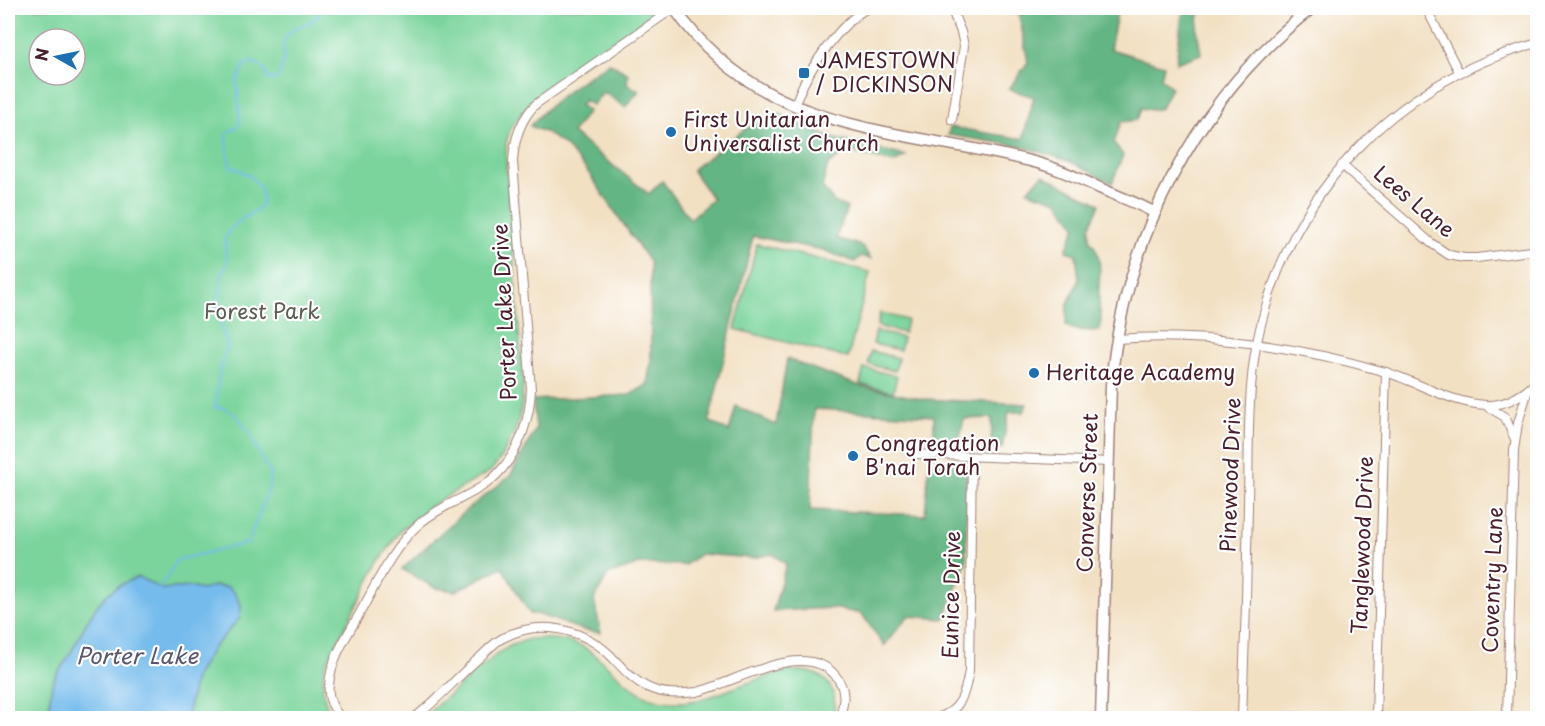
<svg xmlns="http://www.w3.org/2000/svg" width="1545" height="726" viewBox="0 0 1545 726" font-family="'Playpen Sans',sans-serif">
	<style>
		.green { fill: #7ad49b; stroke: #627a63; stroke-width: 1.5; fill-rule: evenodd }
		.forest { fill: #63b683; stroke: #566a57; stroke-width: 1.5 }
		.water { fill: #74bbec; stroke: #5f6d8c; stroke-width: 1.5 }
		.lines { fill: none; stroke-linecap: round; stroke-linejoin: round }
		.stream { stroke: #74bbec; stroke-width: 2 }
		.minor-casing { stroke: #9e8077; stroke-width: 10 }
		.secondary-casing { stroke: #9e8077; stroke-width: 13 }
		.minor { stroke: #fff; stroke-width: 8 }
		.secondary { stroke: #fff; stroke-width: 10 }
		.poi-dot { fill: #1f6fb2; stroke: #fff; stroke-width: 2 }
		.labels { text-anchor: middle; stroke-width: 4.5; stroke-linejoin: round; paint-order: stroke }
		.poi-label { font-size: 21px; fill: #4a1f2b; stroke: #fff; text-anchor: start }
		.street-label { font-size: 21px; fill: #4a1f2b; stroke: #fff }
		.park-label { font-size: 21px; fill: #5b5e52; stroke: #fff }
		.water-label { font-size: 22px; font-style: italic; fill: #59566f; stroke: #fff }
	</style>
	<rect width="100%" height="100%" fill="#fff"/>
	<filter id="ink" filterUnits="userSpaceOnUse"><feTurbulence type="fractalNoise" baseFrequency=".0167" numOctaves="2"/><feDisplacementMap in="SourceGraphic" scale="12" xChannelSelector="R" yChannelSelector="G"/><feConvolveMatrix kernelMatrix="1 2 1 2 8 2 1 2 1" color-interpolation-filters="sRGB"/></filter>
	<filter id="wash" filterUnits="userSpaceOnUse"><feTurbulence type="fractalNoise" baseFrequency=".008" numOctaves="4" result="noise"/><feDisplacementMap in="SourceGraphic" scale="24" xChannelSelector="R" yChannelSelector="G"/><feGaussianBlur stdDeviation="1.35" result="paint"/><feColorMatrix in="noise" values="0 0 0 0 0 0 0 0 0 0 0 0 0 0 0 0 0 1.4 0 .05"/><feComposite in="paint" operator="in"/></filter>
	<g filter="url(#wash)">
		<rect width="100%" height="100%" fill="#f2e0c3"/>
		<g class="green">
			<path d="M8,8h649l2,2 -129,92 -19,25 -5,16v18l17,221 -1,22 -5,22 -14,29 -12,16 -56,32 -34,27 -22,32 -54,104c-5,19 -2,36 8,52h-325zM39,39h36v36h-36z"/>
			<polygon points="757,244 870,272 848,358 735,329"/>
			<polygon points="880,313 907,320 904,333 877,326"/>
			<polygon points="876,331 903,338 900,350 873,344"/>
			<polygon points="871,351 898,358 895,371 868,364"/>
			<polygon points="864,368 897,376 893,392 860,384"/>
			<path d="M529,639c16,-1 34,-1 50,6 10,4 18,12 26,19 27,24 40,40 79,38 39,-1 113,-54 143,-20 9,10 9,22 6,34l-1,2h-410l76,-65 14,-8z"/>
		</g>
		<g class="forest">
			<polygon points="1018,8 1118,8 1110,49 1164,65 1161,78 1171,87 1161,108 1152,110 1141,108 1137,120 1121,122 1114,143 1123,155 1112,183 1069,161 1021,146 948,135 950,127 1023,139 1034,97 1009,89 1028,62"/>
			<polygon points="1185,8 1200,8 1197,29 1201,54 1176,63 1182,15"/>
			<path d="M610,63l18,11 -1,10 12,7 -14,16 -21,-15 -12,13 -7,-5 -5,5 8,6 -16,22 77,61 13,-13 28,38 23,-20 -21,-29 53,-41 35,-15 48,23 78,19 -12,7 -46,-12 -20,14 -6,22 12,15 13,6 -11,30 26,8 9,13 -10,-3 -6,6 -32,-12 -70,-14 -44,185 20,11 7,-26 40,19 11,-66 73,27 62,13 105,5 -3,8h-15l-7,36 -11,2 1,-32 -28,1 -7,30 -23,-3v-30l-120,-7 -4,101 115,5 4,-52 38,2 -1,97 -22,57 -36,-3 -24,30 -22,-32 -29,-6 -60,3 13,-47 -14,-10 -20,4 -52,-4 -15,11 -46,-1 -31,11 -14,25 7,33 -18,-3 -46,-16h-7l-28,-47 -46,24 -21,-3 -33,-19 63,-58 45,-35 26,-47 -3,-29 97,-5 17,-10 4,-25 -1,-97 -64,-94 -22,-24 -17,-12 -17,-7c25,-28 48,-44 80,-63z"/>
			<path d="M1043,175l57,29 -10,22v14c16,19 7,41 9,64 1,11 4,17 0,27l-23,-1 -10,-4 1,-20 12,-27 -3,-25 -10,-3 10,-25 -18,-25 -31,-10z"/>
		</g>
		<path class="water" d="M139,577l22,12 29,-2 12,3 12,-4 14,1 7,7 6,11 -1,13 -27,30 -18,30 -7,34 -5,6h-135c2,-11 1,-25 5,-36 4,-10 12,-19 17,-28 19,-35 27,-64 69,-77z"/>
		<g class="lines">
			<path class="stream" d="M159,590l18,-30 71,-17 21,-55 1,-16 -6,-8 -14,-31 -13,-17 -13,-8h-9l5,-38 7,-25 -10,-32 5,-39 6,-11 -3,-15v-10c4,-7 9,-13 16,-18 14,-10 27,-10 19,-31 -5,-13 -18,-18 -30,-23 -1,-5 -4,-28 -3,-33l9,-5 4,-5 -3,-41 7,-17c13,-7 20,2 24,14h9c2,-5 6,-12 7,-18 0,-8 -3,-16 2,-24 9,-15 28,-9 37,-29"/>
		</g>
	</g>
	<g filter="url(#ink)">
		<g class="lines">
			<defs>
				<g id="minor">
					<polyline points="951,8 961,32 964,46 952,120"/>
					<polyline points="1290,8 1299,18"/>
					<polyline points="1426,8 1459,72"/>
					<path d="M795,106c8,-30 45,-84 73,-98"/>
					<polyline points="1342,165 1431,243 1449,255 1464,258 1477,258 1538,250"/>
					<path d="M1117,339c87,-7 183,8 265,32 35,10 67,32 104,34 20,1 37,-10 52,-24"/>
					<polyline points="1488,407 1505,417 1514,437"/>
					<polyline points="915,454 1109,462"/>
					<path d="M341,718c-8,-9 -14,-20 -12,-33 2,-28 19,-50 32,-74 17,-30 32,-64 58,-87 26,-23 62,-29 83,-55 19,-22 28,-52 29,-80l-18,-227c1,-23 7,-42 23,-58l138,-96"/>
					<path d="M414,718c23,-17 42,-40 64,-59 8,-7 15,-16 25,-21 35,-19 78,-10 106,16 12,12 23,26 38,33 16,8 33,7 50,5 38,-9 106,-53 138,-17 12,14 9,27 5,43"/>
					<path d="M937,718c24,-7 28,-24 32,-47l3,-214"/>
					<path d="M1242,718c3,-71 5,-142 6,-213 1,-52 -1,-113 9,-163 30,-147 136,-260 281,-299"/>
					<polyline points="1376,718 1386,372"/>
					<polyline points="1507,718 1514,450 1518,423 1528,390"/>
				</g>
				<g id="secondary">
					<path d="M674,8c90,128 221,119 356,153 25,6 48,17 72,28 17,8 36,14 53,24"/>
					<path d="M1101,718l10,-333c13,-146 85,-287 201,-377"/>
				</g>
			</defs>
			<use href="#minor" class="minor-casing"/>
			<use href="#secondary" class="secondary-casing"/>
			<use href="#minor" class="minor"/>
			<use href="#secondary" class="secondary"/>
		</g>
	</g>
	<g class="poi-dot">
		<rect x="798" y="67" width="12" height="12" rx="3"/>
		<circle cx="671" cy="132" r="6"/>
		<circle cx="1034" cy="373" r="6"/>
		<circle cx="853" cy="456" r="6"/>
	</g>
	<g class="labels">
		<g class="poi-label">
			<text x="816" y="68">JAMESTOWN<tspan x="816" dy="24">/ DICKINSON</tspan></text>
			<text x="683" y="127">First Unitarian<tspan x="683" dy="24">Universalist Church</tspan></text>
			<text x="1046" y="380">Heritage Academy</text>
			<text x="865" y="451">Congregation<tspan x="865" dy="24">B'nai Torah</tspan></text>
		</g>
		<g class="street-label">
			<text transform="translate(1414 202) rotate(40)" y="7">Lees Lane</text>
			<text transform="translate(505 312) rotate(-93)" y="7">Porter Lake Drive</text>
			<text transform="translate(1231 475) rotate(-88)" y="7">Pinewood Drive</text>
			<text transform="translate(1088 493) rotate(-88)" y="7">Converse Street</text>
			<text transform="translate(1363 545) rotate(-88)" y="7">Tanglewood Drive</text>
			<text transform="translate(1493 580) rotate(-88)" y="7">Coventry Lane</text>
			<text transform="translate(952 595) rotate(-89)" y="7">Eunice Drive</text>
		</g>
		<g class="park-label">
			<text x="262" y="319">Forest Park</text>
		</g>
		<g class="water-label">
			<text x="137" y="664">Porter Lake</text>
		</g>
	</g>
	<rect width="1545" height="726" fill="none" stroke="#fff" stroke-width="30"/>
	<g transform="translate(57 57) rotate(279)"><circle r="28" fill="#ffffff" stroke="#b7a5aa" stroke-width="1.5"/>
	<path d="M0-4.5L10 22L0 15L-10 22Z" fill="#1f6fb2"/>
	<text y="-9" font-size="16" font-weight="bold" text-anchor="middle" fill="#4a1f2b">N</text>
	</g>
</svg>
